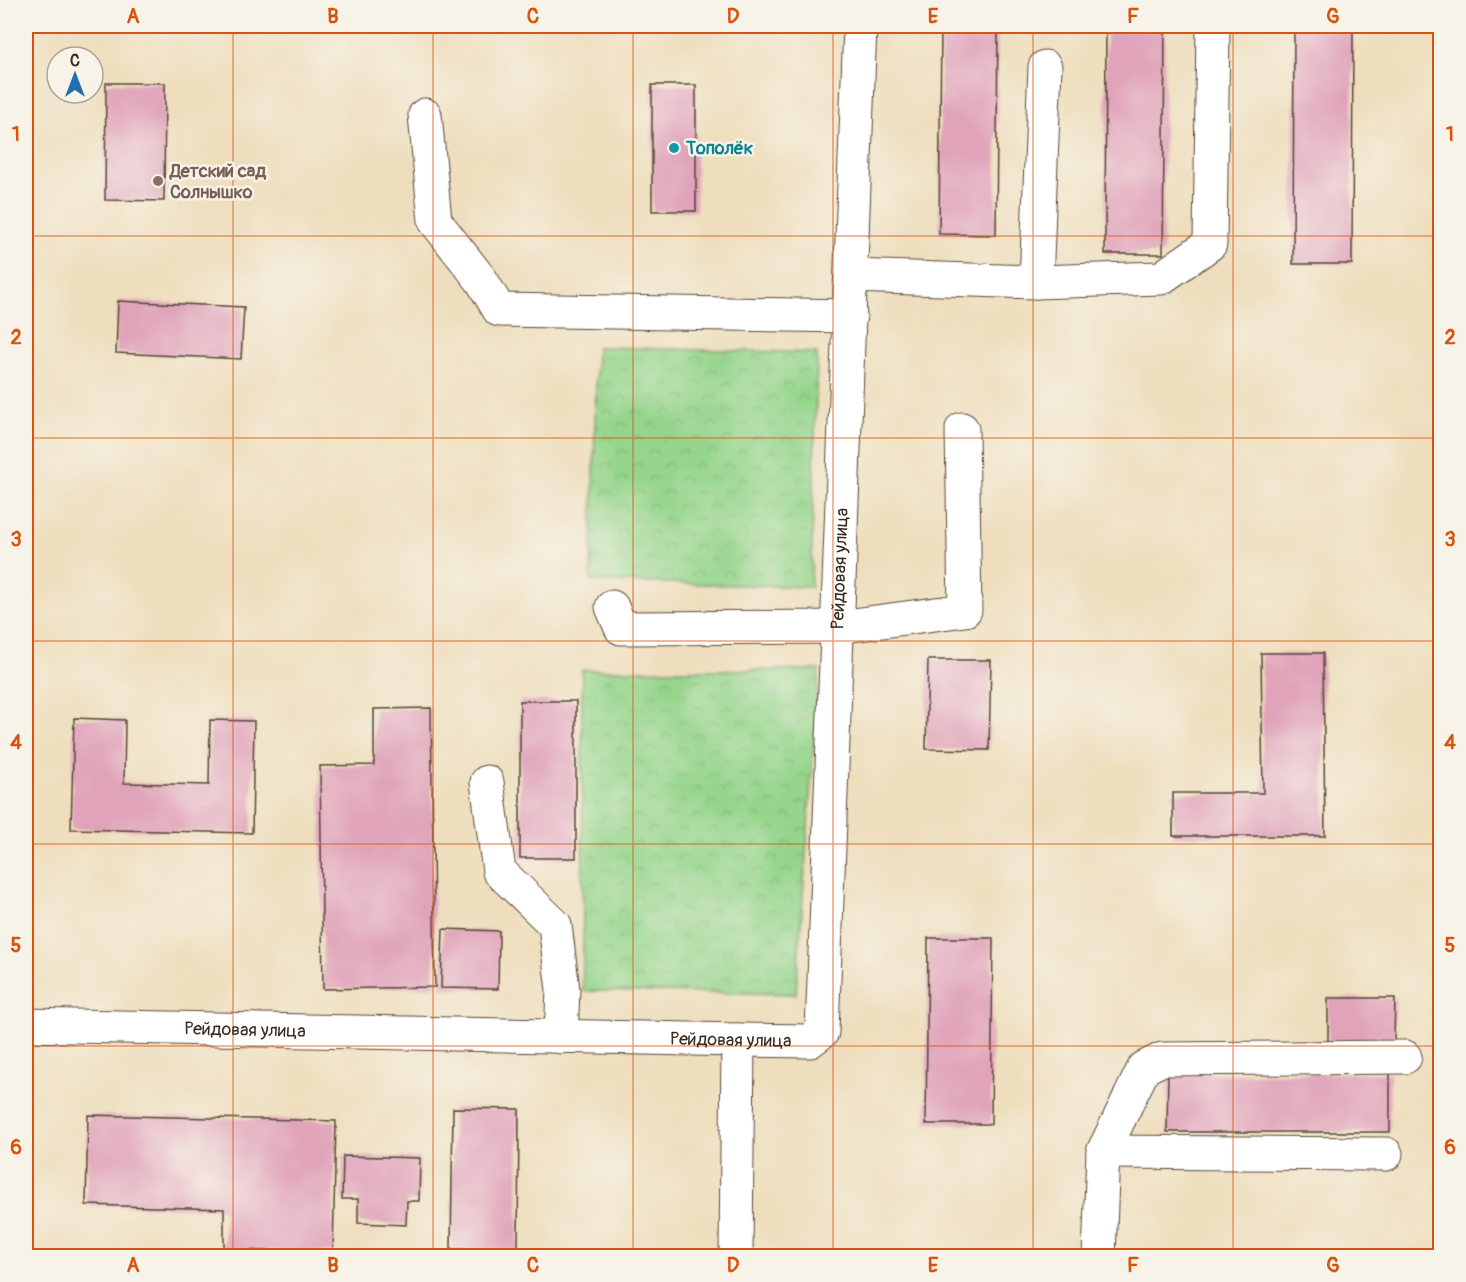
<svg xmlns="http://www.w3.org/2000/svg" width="1466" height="1282" font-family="Pangolin,sans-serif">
<defs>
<pattern id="park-crowns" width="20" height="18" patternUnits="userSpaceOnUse" patternTransform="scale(1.5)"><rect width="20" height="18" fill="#95d58c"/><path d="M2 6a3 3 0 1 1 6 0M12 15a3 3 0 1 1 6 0" fill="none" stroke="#81b778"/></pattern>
</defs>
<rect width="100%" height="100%" fill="#f7f3e8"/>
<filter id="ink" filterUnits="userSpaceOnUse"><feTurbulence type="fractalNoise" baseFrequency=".0167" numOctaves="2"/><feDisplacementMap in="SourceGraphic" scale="12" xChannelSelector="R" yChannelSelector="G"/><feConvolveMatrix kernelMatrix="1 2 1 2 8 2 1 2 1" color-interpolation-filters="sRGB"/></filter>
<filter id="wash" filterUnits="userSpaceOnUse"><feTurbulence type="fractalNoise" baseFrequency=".008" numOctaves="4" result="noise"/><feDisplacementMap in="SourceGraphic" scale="24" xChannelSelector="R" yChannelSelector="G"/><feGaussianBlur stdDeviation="1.35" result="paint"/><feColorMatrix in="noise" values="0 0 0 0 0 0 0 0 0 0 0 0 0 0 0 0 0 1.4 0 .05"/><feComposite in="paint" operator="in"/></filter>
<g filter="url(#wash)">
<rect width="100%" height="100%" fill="#eedebd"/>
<path fill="url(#park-crowns)" stroke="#688055" stroke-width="1.5" d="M597 347 817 353 811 587 591 581Z
M582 670H819L796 994 583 991Z"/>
<g id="blocks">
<path fill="#e0a3ba" d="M941 26H998L996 235 939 234Z
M1106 26H1165L1163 254H1105Z
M1294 26H1353L1352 264H1293Z
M106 83H165L164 201 105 200Z
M652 85H696V211H652Z
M118 301 244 307 241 359 116 353Z
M1261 653H1323L1325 836H1173V793H1263Z
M928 660H991L989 750 926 749Z
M520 701H576V858H520Z
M431 708 435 987 323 989 320 766 374 765V709Z
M74 718 125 720 124 783 209 785 210 720 254 721 252 833 71 829Z
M443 929 499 931 498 989 441 988Z
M928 938H993L991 1124H926Z
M1328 998H1395L1394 1041 1328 1042Z
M1390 1073V1132H1167L1168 1074Z
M453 1108 519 1109 518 1250 451 1249Z
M88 1115 336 1121 333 1252 224 1250V1209L86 1205Z
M343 1156 420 1158 419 1201H407L406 1225 358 1223V1199H342Z"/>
</g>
</g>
<g filter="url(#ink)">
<use href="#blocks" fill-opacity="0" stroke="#564536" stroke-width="1.5"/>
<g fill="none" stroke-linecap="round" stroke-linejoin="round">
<defs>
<g id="minor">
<path d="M425 115 435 221 482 281 499 310 850 316"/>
<path d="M851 276 1036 282 1161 278 1210 244 1213 26"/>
<path d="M1036 282 1045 67"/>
<path d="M612 607 621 628 838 627 965 610 962 429"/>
<path d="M487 782 499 871 555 925 563 990 561 1037"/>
<path id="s1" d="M26 1025 738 1040 810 1041 822 1032 860 26"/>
<path d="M1103 1152 1386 1154"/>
<path d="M736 1256 738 1040"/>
<path d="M1099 1256 1103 1152 1144 1068 1162 1059 1405 1057"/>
</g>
</defs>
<use href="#minor" stroke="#564536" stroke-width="35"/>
<use href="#minor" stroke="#fff" stroke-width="33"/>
</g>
</g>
<path fill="none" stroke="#d7540e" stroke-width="1.5" stroke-opacity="0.55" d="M233 26V1256M433 26V1256M633 26V1256M833 26V1256M1033 26V1256M1233 26V1256M26 236H1440M26 438H1440M26 641H1440M26 844H1440M26 1046H1440"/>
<circle fill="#0f9aa8" stroke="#f7f3e8" stroke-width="2" cx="674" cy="148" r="6"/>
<circle fill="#8d6e63" stroke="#f7f3e8" stroke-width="2" cx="158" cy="181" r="6"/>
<g text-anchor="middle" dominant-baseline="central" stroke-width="5" stroke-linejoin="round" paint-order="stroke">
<g font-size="18" font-weight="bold" fill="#0d838f" stroke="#f7f3e8" text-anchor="start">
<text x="686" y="148">Тополёк</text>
</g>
<g font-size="18" font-weight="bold" fill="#785e54" stroke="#f7f3e8" text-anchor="start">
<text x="170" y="171">Детский сад<tspan x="170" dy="21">Солнышко</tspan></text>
</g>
<g font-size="18" fill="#3b2a1e" stroke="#f7f3e8">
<text stroke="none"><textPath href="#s1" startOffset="1263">Рейдовая улица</textPath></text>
<text stroke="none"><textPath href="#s1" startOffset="219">Рейдовая улица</textPath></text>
<text stroke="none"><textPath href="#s1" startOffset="705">Рейдовая улица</textPath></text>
</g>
</g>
<rect width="1466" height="1282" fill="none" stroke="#f7f3e8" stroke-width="66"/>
<g transform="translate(75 75)"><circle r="28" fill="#f7f3e8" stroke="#aca397" stroke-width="1.5"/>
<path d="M0-4.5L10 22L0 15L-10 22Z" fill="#1f6fb2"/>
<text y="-9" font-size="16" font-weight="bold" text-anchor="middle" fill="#3b2a1e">С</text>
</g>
<rect x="33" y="33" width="1400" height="1216" fill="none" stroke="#d7540e" stroke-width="2"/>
<g font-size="20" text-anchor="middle" font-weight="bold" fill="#d7540e">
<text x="133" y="23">A</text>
<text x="333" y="23">B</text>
<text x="533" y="23">C</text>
<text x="733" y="23">D</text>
<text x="933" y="23">E</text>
<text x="1133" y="23">F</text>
<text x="1333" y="23">G</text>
<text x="16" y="141">1</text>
<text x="1450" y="141">1</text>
<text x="16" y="344">2</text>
<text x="1450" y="344">2</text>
<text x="16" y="546">3</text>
<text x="1450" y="546">3</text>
<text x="16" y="749">4</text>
<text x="1450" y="749">4</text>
<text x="16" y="952">5</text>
<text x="1450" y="952">5</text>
<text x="16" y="1154">6</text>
<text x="1450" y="1154">6</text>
<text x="133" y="1272">A</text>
<text x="333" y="1272">B</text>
<text x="533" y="1272">C</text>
<text x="733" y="1272">D</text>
<text x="933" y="1272">E</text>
<text x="1133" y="1272">F</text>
<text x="1333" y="1272">G</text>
</g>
</svg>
